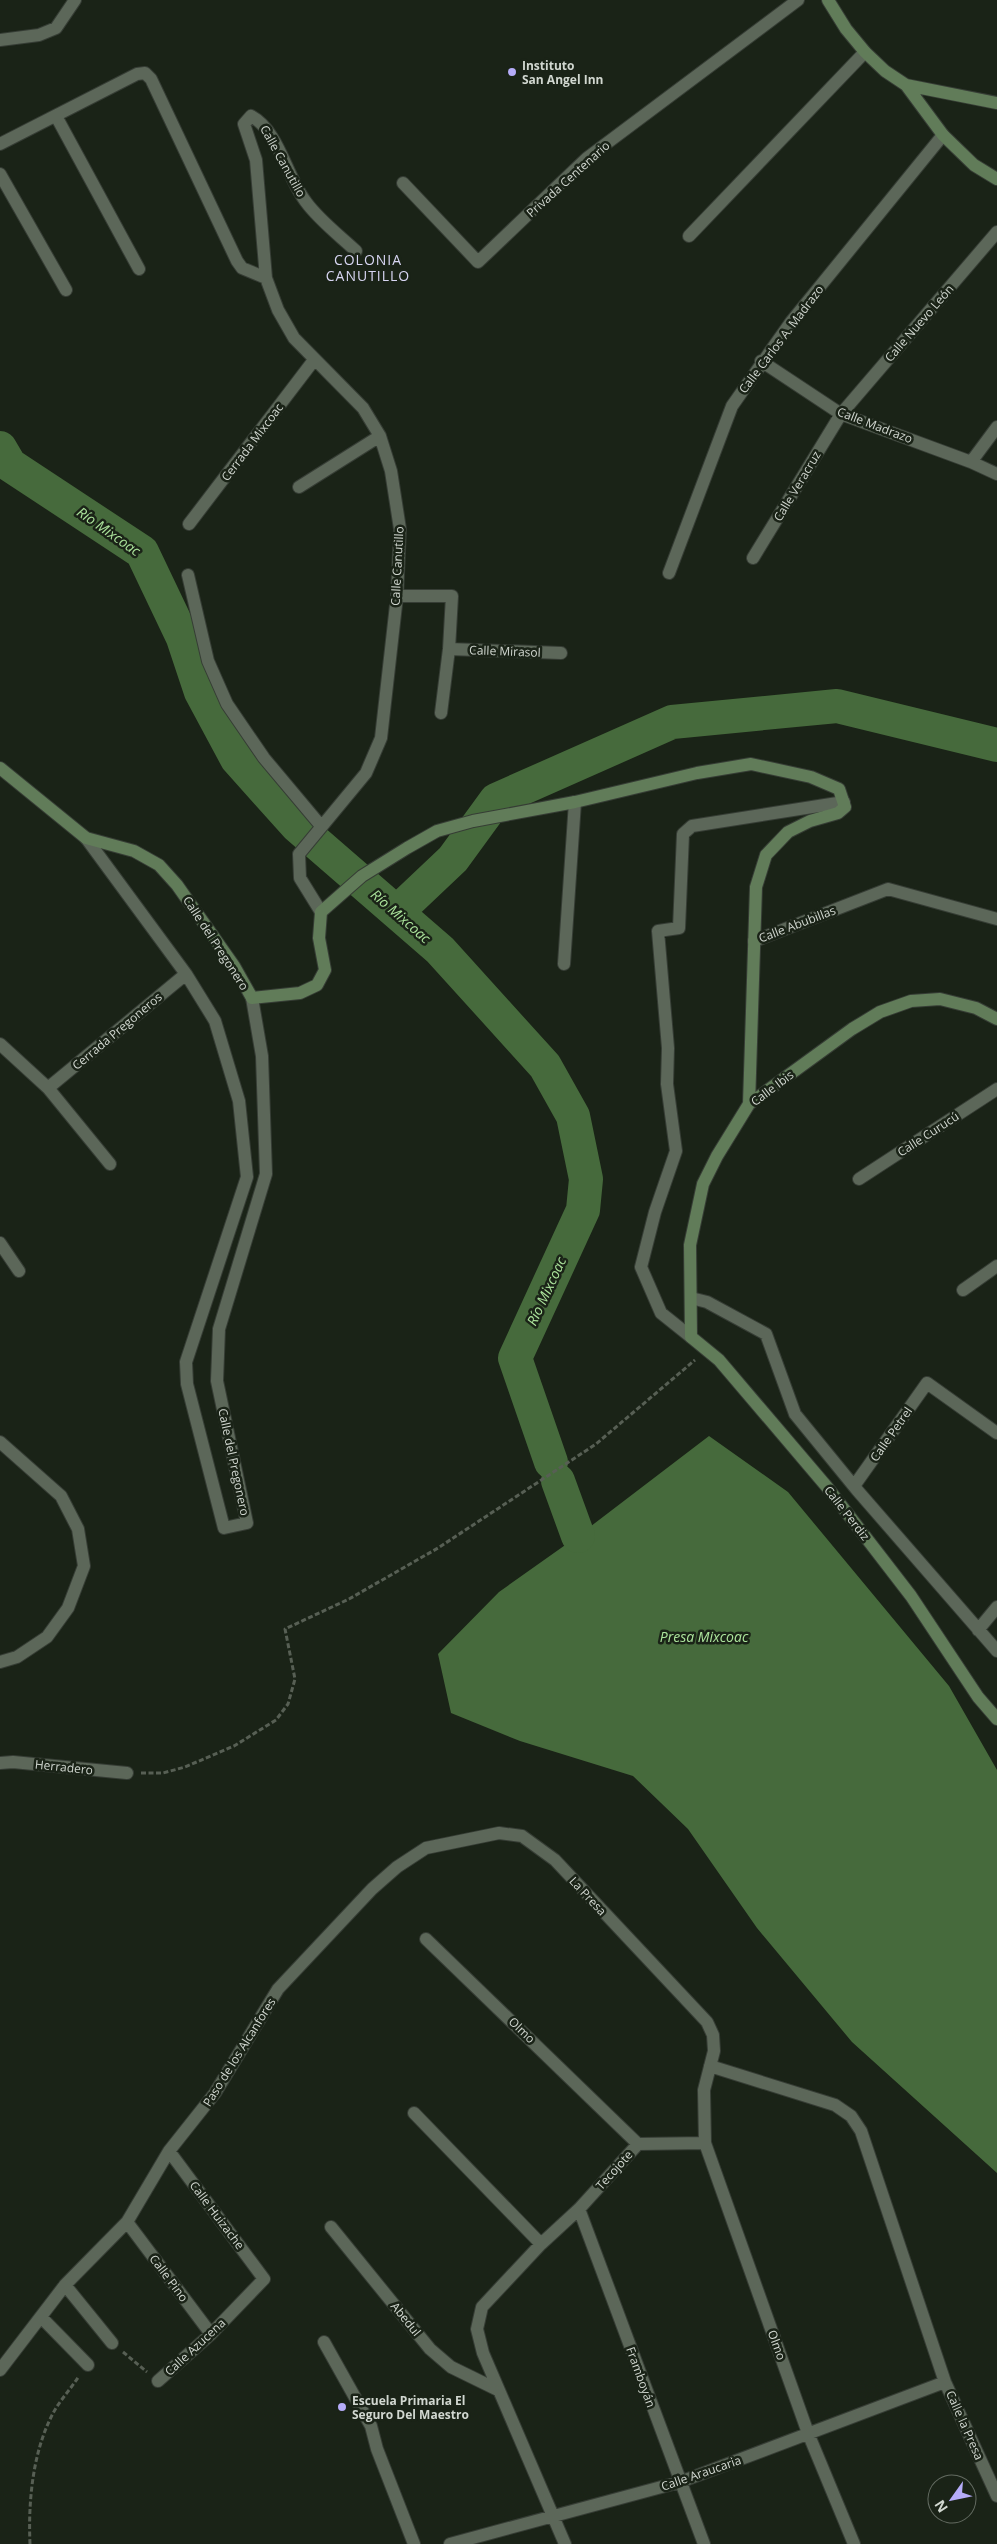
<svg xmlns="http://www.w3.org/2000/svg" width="997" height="2544" font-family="'Open Sans',sans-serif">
<rect width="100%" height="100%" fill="#1a2317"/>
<path fill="#466a3c" d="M709 1436 788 1492 949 1686 997 1770V2173L852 2042 757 1928 688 1829 633 1776 520 1741 451 1713 438 1654 499 1592 578 1536Z"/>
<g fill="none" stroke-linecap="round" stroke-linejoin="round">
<path stroke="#466a3c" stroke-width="34" d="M0 448 10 465 142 552 183 638 201 692 237 759 297 826 440 950 545 1066 573 1116 586 1179 583 1210 515 1358 551 1462
M397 912 453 859 496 800 672 722 837 706 997 745
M558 1481 578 1536"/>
<defs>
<path id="street" d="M0 40 39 35 56 28 75 0
M56 116 139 269
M0 144 137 74 145 73 151 79 237 261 242 268 266 278
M0 174 66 290
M403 183 478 262 587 158 798 0
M689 236 865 52
M761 361 841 414 971 462 997 474
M971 462 997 427
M299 487 380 436
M189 524 314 360
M753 558 841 414 997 232
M669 573 732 406 791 322 943 135
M188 575 208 661 227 704 264 758 321 826
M397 596H452L449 649 441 713
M449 649 561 653
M86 838 186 974 215 1021 239 1101 247 1177 186 1362 187 1384 224 1528 247 1523 217 1381 219 1329 266 1174 262 1056 252 998
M321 912 300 878 299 854 366 773 381 738 397 596 400 529 391 471 380 436 363 408 294 338 278 310 266 278 256 160 244 124 251 116C279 131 286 176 306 202 319 220 340 236 356 251
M754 941 888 889 997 919
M564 964 575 802
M0 1044 48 1088 110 1164
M48 1088 186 974
M859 1179 997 1089
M0 1243 19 1271
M963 1290 997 1266
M691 1298 707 1302 766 1334 795 1414 857 1490 997 1651
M691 1337 661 1313 641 1267 655 1212 676 1151 667 1084 668 1048 658 931 679 928 683 834 692 826 844 802
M0 1442 61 1496 78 1529 84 1566 68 1608 47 1637 17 1657 0 1662
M854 1486 927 1383 997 1433
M978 1630 997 1607
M0 1763 13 1762 127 1773
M426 1939 638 2144
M710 2066 835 2105 851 2116 861 2131 945 2382 997 2496
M414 2113 541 2244
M579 2209 704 2544
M127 2222 211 2334
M331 2227 430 2349 451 2367 498 2390
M65 2285 112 2343
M41 2317 88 2365
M324 2342 371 2426 377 2449 414 2544
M0 2370 65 2285 127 2222 169 2151 215 2093 278 1989 372 1889 397 1867 426 1848 499 1833 522 1836 555 1860 707 2022 713 2035 714 2051 704 2090 705 2143 808 2433 854 2544
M158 2381 211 2334 264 2279 169 2151
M450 2544 680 2482 945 2382
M565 2544 483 2353 477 2329 482 2307 541 2244 579 2209 638 2144 705 2143"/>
<path id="secondary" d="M828 0 846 29 865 52 885 71 906 85 943 135 974 165 997 179
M906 85 997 103
M0 768 86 838 134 851 159 865 177 885 234 966 252 998 300 993 317 985 325 970 319 938 321 912 362 876 407 848 437 831 473 821 575 802 697 773 751 764 811 777 839 789 845 807 838 813 810 821 788 832 766 855 756 887 749 1104
M997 1019 976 1008 940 999 911 1001 880 1012 852 1029 749 1104 717 1156 703 1184 690 1245 691 1337 719 1360 827 1487 911 1596 978 1697 997 1719"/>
</defs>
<use href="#street" stroke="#363d35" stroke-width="14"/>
<use href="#secondary" stroke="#363d35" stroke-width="14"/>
<path stroke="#575f54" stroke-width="3" stroke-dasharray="5 2.5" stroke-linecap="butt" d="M141 1773H163L185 1767 234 1746 276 1720 288 1704 295 1679 285 1629 349 1599 438 1548 596 1444 695 1360
M123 2352 147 2372
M30 2544C28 2500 33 2447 56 2408 63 2397 72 2387 79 2376"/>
<use href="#street" stroke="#5c6759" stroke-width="12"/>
<use href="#secondary" stroke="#617c59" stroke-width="12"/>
</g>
<g fill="#b5acf8" stroke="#1a2317" stroke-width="2">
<circle cx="512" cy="72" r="5"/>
<circle cx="342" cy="2407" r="5"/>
</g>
<g text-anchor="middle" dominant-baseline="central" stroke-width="5" stroke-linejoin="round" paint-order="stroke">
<g font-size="12" font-weight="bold" fill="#d1d7d0" stroke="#1a2317" text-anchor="start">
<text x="522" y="65">Instituto<tspan x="522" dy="14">San Angel Inn</tspan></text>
<text x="352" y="2400">Escuela Primaria El<tspan x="352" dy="14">Seguro Del Maestro</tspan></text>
</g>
<g font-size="12" fill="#d1d7d0" stroke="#1a2317">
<text transform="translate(283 161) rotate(61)">Calle Canutillo</text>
<text transform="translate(568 179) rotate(-42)">Privada Centenario</text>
<text transform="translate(919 323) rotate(-49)">Calle Nuevo León</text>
<text transform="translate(781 339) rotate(-53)">Calle Carlos A. Madrazo</text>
<text transform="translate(875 425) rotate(21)">Calle Madrazo</text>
<text transform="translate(252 442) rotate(-53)">Cerrada Mixcoac</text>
<text transform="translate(797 486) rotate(-59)">Calle Veracruz</text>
<text transform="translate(397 566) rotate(-87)">Calle Canutillo</text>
<text transform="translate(505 651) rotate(2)">Calle Mirasol</text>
<text transform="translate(797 924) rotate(-21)">Calle Abubillas</text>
<text transform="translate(216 943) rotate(57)">Calle del Pregonero</text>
<text transform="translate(117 1031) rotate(-40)">Cerrada Pregoneros</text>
<text transform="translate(772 1088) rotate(-37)">Calle Ibis</text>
<text transform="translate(928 1134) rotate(-33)">Calle Curucú</text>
<text transform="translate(891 1434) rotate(-55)">Calle Petrel</text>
<text transform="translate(234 1462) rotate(78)">Calle del Pregonero</text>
<text transform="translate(847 1513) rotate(52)">Calle Perdiz</text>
<text transform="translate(64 1767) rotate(6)">Herradero</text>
<text transform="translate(588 1896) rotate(47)">La Presa</text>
<text transform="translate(522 2030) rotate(44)">Olmo</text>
<text transform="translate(239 2052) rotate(-58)">Paso de los Alcanfores</text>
<text transform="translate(614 2170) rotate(-48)">Tecojote</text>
<text transform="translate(217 2215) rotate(53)">Calle Huizache</text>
<text transform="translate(169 2278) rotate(53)">Calle Pino</text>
<text transform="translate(406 2319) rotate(51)">Abedul</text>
<text transform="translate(777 2345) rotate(70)">Olmo</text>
<text transform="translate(195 2347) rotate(-43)">Calle Azucena</text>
<text transform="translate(641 2377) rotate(70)">Framboyán</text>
<text transform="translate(965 2425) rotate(66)">Calle la Presa</text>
<text transform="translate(701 2473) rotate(-19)">Calle Araucaria</text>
</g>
<g font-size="14" letter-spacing="1" fill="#d8d6f3" stroke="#1a2317">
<text x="368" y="259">COLONIA<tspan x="368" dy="16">CANUTILLO</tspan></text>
</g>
<g font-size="14" font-style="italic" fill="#ace49c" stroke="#1a2317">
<text transform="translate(109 531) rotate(35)">Río Mixcoac</text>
<text transform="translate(401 916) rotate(41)">Río Mixcoac</text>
<text transform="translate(546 1291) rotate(-65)">Río Mixcoac</text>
<text x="704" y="1636">Presa Mixcoac</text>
</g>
</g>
<g transform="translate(952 2499) rotate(237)"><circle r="24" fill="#1a2317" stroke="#636b61"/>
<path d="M0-4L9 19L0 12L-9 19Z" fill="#b5acf8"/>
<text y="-8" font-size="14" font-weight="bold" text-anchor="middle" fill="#d1d7d0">N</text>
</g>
</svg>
